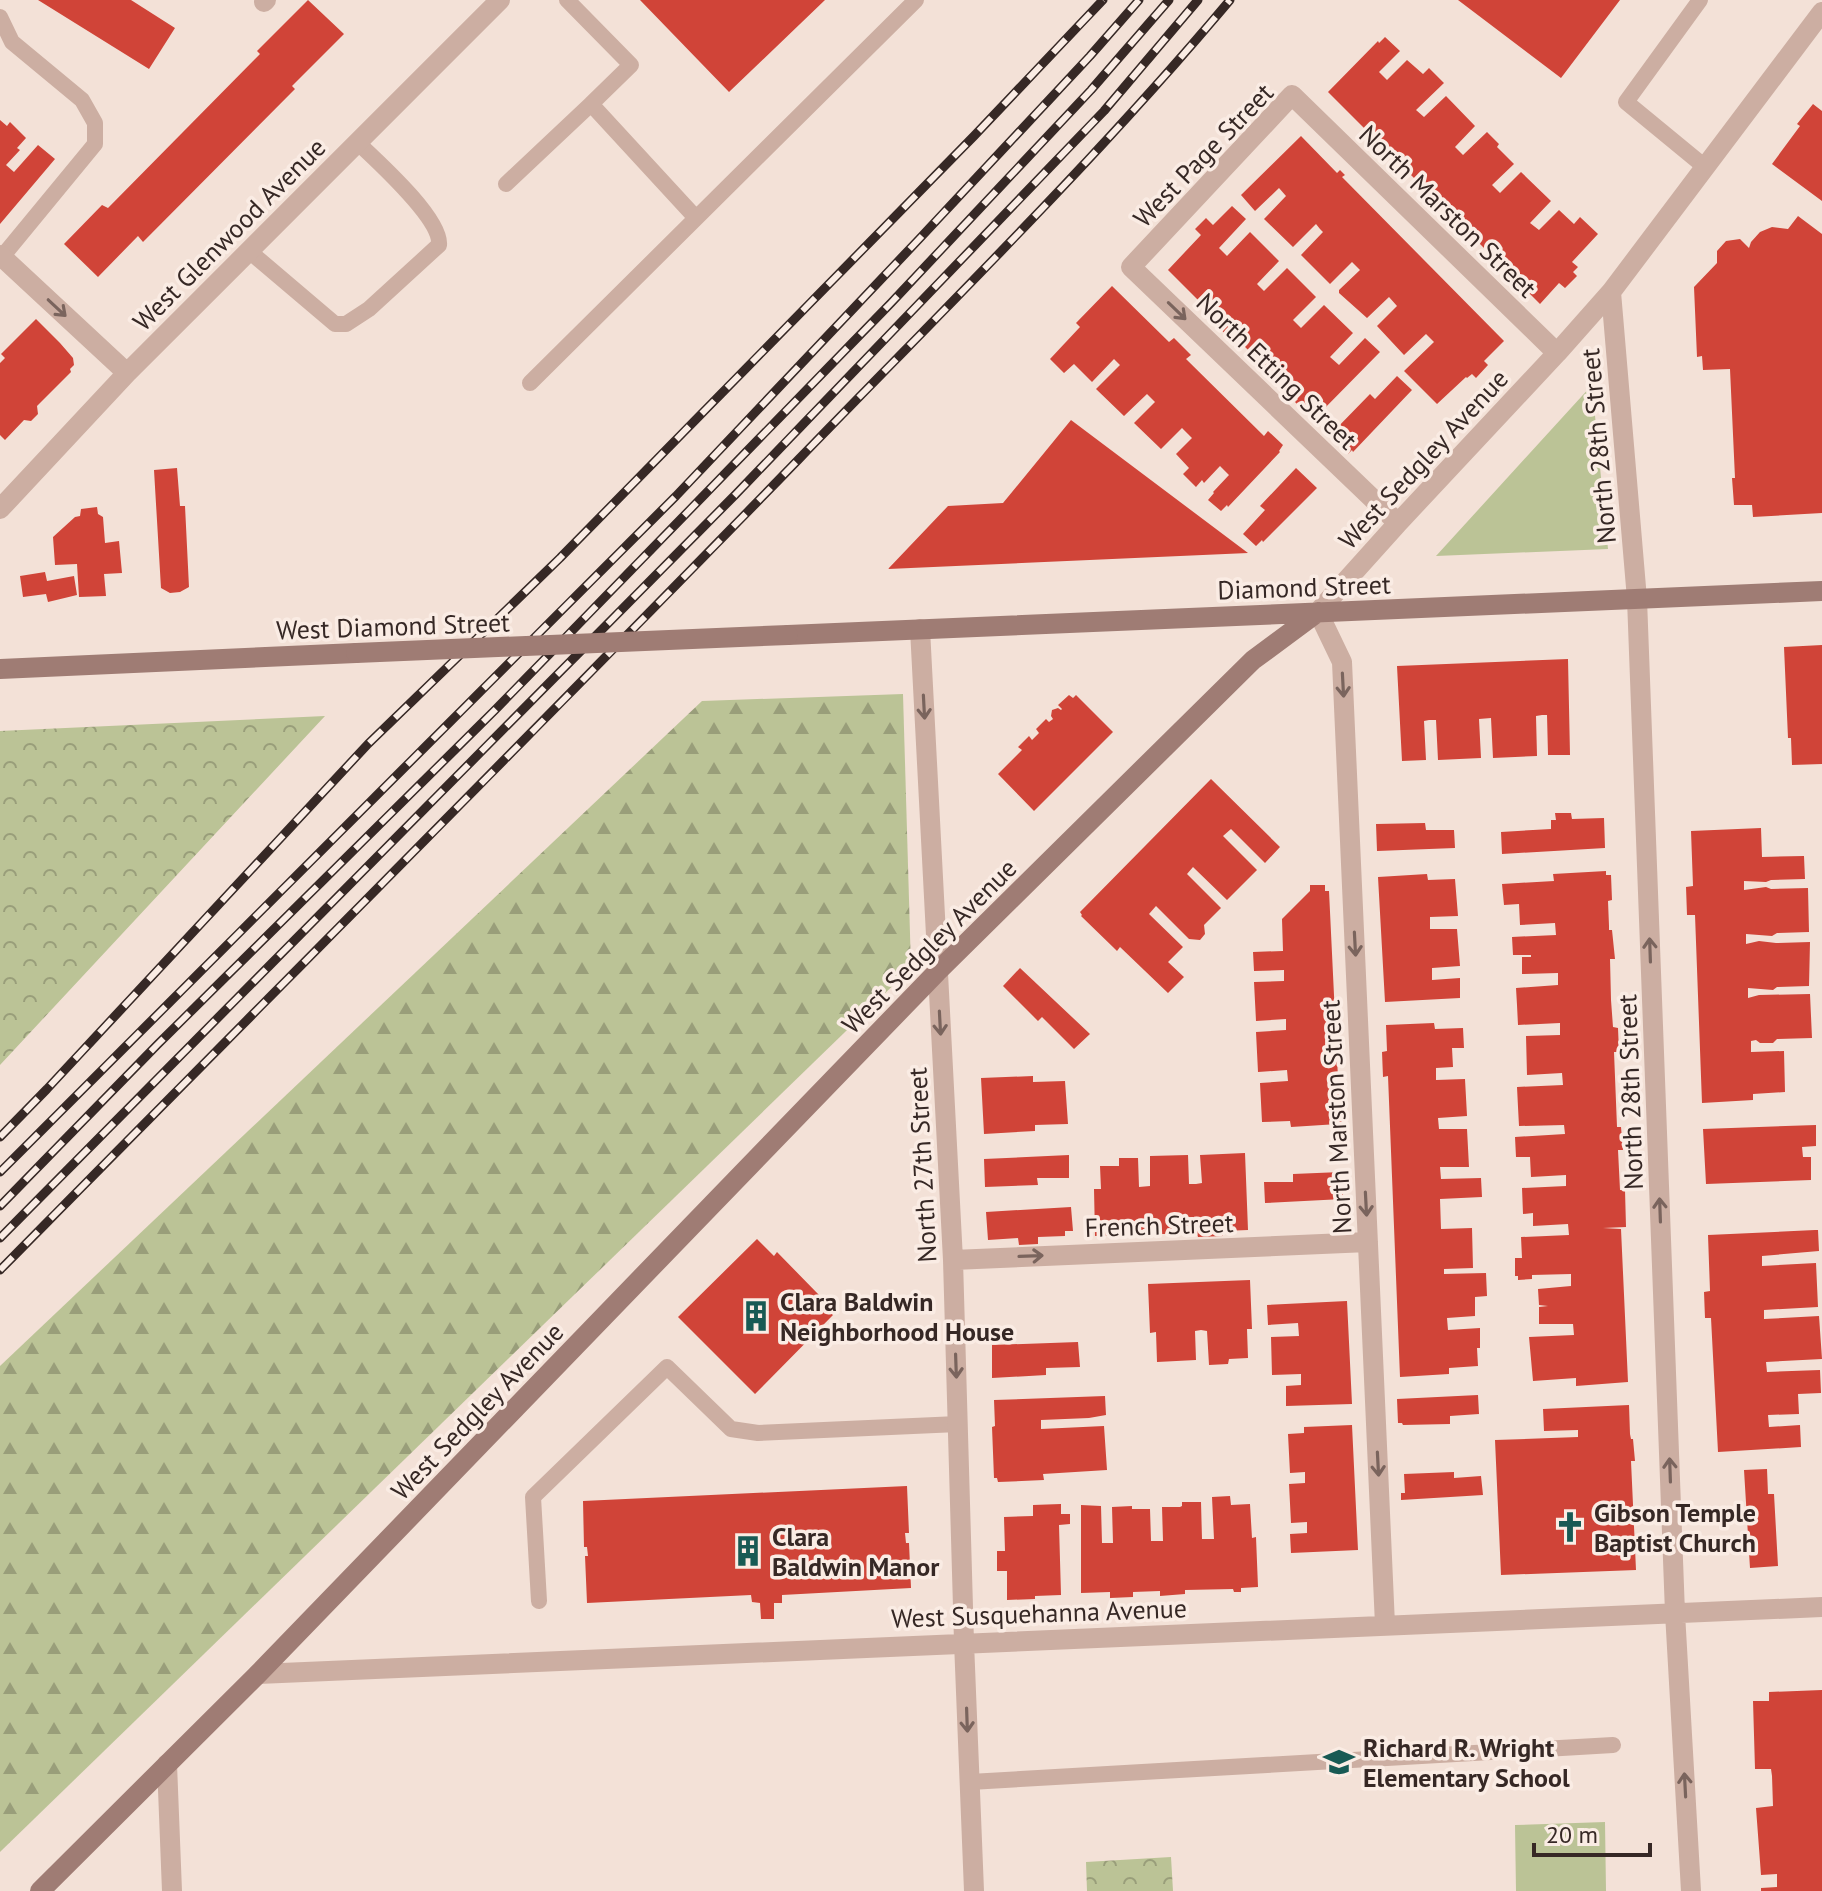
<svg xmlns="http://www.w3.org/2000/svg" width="1822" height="1891" font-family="'PT Sans',sans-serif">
<defs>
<pattern id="forest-firs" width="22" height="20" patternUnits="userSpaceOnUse" patternTransform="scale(2)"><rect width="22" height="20" fill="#bbc396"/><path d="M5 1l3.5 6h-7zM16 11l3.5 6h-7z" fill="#999e7a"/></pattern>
<pattern id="park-crowns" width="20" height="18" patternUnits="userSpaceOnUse" patternTransform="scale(2)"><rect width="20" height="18" fill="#bbc396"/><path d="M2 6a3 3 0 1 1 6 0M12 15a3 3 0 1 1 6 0" fill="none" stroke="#999e7a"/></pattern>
</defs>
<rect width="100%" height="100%" fill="#f3e1d7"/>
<path fill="#bbc396" d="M1592 385 1608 549 1436 556Z
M1605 1822 1606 1891H1516L1515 1825Z"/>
<path fill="url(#forest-firs)" d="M903 694 911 968 0 1852V1366L702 701Z"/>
<path fill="url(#park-crowns)" d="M325 716 0 1065V731Z
M1171 1857 1173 1891H1087L1086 1862Z"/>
<path fill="#d04438" d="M38 0H131L175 28 149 69Z
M308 0 344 34 292 86 295 89 143 242 138 236 98 277 64 244 102 205 108 208 260 54 257 51Z
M640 0H825L729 92Z
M1458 0H1620L1561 78Z
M1385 37 1400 51 1379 72 1387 80 1407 60 1423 74 1429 68 1444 83 1416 110 1424 117 1446 96 1475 126 1455 147 1463 155 1487 132 1499 144 1497 147 1514 164 1492 185 1500 193 1521 172 1551 201 1530 223 1539 230 1559 210 1574 224 1580 217 1598 234 1572 262 1578 267 1573 272 1577 276 1565 288 1559 283 1540 304 1328 92 1378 41 1379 43Z
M1813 104 1822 111V201L1772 164 1800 126 1797 124Z
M0 120 7 126 10 122 26 138 17 148 20 150 6 165 14 172 38 145 55 159 0 224Z
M1301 136 1337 173 1340 170 1345 175 1342 177 1504 341 1484 361 1488 365 1476 378 1472 374 1467 378 1466 377 1437 404 1404 371 1434 342 1426 334 1404 355 1377 326 1397 306 1389 297 1367 318 1339 293V290L1360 270 1352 262 1330 284 1301 255 1323 232 1320 229 1316 224 1293 247 1264 219 1286 196 1279 188 1255 211 1241 195Z
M1232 206 1246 219 1219 248 1227 256 1250 232 1279 261 1257 284 1264 291 1287 268 1316 297 1293 320 1301 328 1324 305 1353 333 1330 357 1339 365 1365 338 1380 352 1317 416 1316 415 1312 419 1295 402 1298 399 1241 343 1239 346 1220 329 1223 325 1168 270 1201 235 1195 229 1206 218 1213 225Z
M1798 216 1822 234V513L1753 517 1752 505H1734L1732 478H1735L1730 369 1703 370 1702 356 1697 357 1694 287 1717 263V251L1726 241 1740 239 1749 248 1751 242 1760 232 1772 227 1788 229Z
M1112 286 1169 342 1174 338 1191 355 1186 359 1264 436 1268 431 1283 445 1279 451 1280 452 1228 507 1227 505 1221 511 1208 500 1214 493 1213 492 1229 475 1220 466 1204 483 1202 480 1196 487 1183 474 1189 468 1176 454 1192 438 1182 428 1161 449 1134 423 1155 402 1147 394 1124 416 1096 389 1120 365 1114 359 1092 382 1074 364 1064 373 1050 359 1080 327 1076 323Z
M36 319 60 343 73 358 74 365 70 369 71 372 37 406 38 414 31 421 24 420 5 440 0 435V363L5 358 1 354Z
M1397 376 1412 390 1353 452 1352 450 1348 454 1343 447 1346 444 1333 432 1370 394 1375 399Z
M1071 420 1248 553 888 569 948 506 1003 503Z
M177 468 180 506H185L189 587 180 592 170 593 161 588 154 470Z
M1296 468 1317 488 1263 542 1262 540 1256 546 1243 534 1265 510 1260 506Z
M97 507 98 514 103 517 105 543 119 541 122 573 104 574 106 596 79 597 77 564 55 565 53 537 75 517 80 516 81 509Z
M45 572 47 581 74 576 77 595 48 602 46 594 23 597 20 576Z
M1822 645V764L1792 765 1791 738H1788L1784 647Z
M1568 659 1570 755H1548L1547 715H1542L1536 716 1537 756 1493 758 1491 718 1479 719 1481 758 1438 760 1436 720H1429L1424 721 1426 760 1402 761 1397 666Z
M1069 695 1073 698 1076 695 1113 732 1034 811 998 774 1022 750 1018 747 1029 736 1032 740 1039 733 1036 729 1046 719 1049 722 1053 719 1051 716 1052 710 1058 708 1061 710 1062 709 1058 705Z
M1211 779 1280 847 1265 863 1231 829 1223 836 1257 870 1227 900 1193 867 1187 874 1221 908 1204 925 1205 934 1200 940 1189 939 1156 906 1149 914 1183 947 1168 962 1184 977 1168 993 1120 947 1117 951 1115 949 1081 916 1082 915 1080 912Z
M1555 813H1571L1572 819 1604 818 1605 848 1502 854 1501 832 1551 829V820H1556Z
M1425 823 1426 830H1454L1455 848 1377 851 1376 824Z
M1761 828 1762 857 1804 856 1805 879 1771 880 1766 882 1744 881V890L1766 887 1771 889 1808 888 1809 932 1777 933 1772 936 1746 934V944L1759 941 1776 943 1810 942 1809 986 1777 987 1773 990 1748 988V998L1759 995 1810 994 1812 1038 1777 1039 1773 1043H1760L1756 1040 1751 1041V1052L1784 1051 1785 1092 1753 1094V1100L1702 1103 1695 915H1687L1686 887 1693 886 1691 831Z
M1606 871V875H1611L1612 900 1608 901 1609 926V930H1612L1615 959H1610L1611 1000 1613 1027 1618 1028 1619 1052H1614L1617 1127H1621L1623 1150H1618L1620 1190H1625L1626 1227 1603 1228 1621 1229 1628 1382 1576 1386V1378L1533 1381 1529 1337 1574 1335 1573 1324H1539V1307L1548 1306 1539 1305 1538 1289 1571 1286V1274L1532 1275V1279L1518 1280V1276H1515V1258H1522L1521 1237 1569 1235 1568 1224 1533 1226V1213L1523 1214 1522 1188 1566 1186V1175L1531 1177 1530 1157H1516L1515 1137 1565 1134 1564 1125 1519 1126 1518 1107 1517 1087 1563 1085 1562 1073 1527 1075 1526 1036 1560 1035V1023L1518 1025 1517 1005 1516 988 1558 985V973L1522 974V957H1531V955H1513L1512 937 1556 935 1555 923 1520 925 1519 904 1504 905 1502 884 1554 881 1553 874Z
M1427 874 1428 880 1455 879 1458 916 1430 917V929H1457L1460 966 1432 968V980L1460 978V998L1385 1002 1378 877Z
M1310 885H1325V891H1329L1339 1099H1344L1345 1122H1338V1124L1291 1127 1290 1121 1262 1122 1260 1083 1288 1081 1287 1070 1258 1072 1256 1032 1286 1030V1019L1256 1021 1254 982 1284 981V970L1254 971 1253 952 1283 951 1282 919 1310 891Z
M1020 968 1090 1034 1074 1049 1042 1017 1038 1021 1003 986Z
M1434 1023 1435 1029 1463 1028 1464 1048H1452L1453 1067 1436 1068V1080L1465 1079 1467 1116 1438 1118 1439 1129H1467L1469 1167H1440L1441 1179 1481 1178 1482 1197 1440 1199 1441 1229 1472 1228 1473 1268 1444 1269V1274L1486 1273 1487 1296 1475 1297V1316L1447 1318 1448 1330 1480 1328V1348H1477L1478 1366 1449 1368V1374L1400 1377 1388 1076 1383 1077 1382 1052 1387 1051 1386 1025Z
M1033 1076V1082L1065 1081 1068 1124 1035 1125V1131L984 1134 981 1078Z
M1816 1125V1146L1802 1147 1803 1157H1811V1180L1706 1184 1703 1129Z
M1245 1153 1248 1230 1223 1231V1236L1198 1237 1197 1233 1095 1236 1094 1189H1101L1100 1166H1119V1158H1138L1139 1187 1150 1186V1156L1188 1155 1189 1184H1196L1202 1183 1200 1155Z
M1069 1155V1178H1037L1038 1185 985 1187 984 1159Z
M1341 1172 1343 1199 1265 1203 1264 1182H1293V1174Z
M1071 1207 1073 1231H1065V1236L1038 1237V1244L1019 1245 1018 1238 988 1240 986 1212Z
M1815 1230H1818L1819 1251 1762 1256V1266L1816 1263 1818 1307 1764 1310V1319L1819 1316 1822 1359 1766 1362 1767 1372 1820 1370 1821 1393 1798 1394 1799 1414 1768 1415 1769 1427 1800 1425 1801 1447 1718 1452 1711 1318H1705L1704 1292 1710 1291 1708 1235Z
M757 1239 774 1256 777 1252 819 1295 816 1298 833 1315 755 1394 678 1317Z
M1250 1280 1252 1329H1247L1248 1358 1229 1359 1228 1364 1209 1365 1207 1331 1201 1330 1195 1331 1196 1360 1157 1362 1156 1332 1150 1333 1148 1284Z
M1347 1301 1352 1404 1286 1406V1386L1301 1385V1374L1272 1375 1271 1337 1299 1336 1298 1323 1268 1325 1267 1305Z
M1078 1342 1080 1367 1046 1368V1375L992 1378V1345Z
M1478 1395 1479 1414 1450 1416V1424L1403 1425 1402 1423H1398L1397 1399Z
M1105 1396 1106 1415 1089 1418 1041 1420V1429L1104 1426 1107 1470 1043 1474 1044 1480 998 1482 997 1478H994L992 1427 995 1426 994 1400Z
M1629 1405 1630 1434 1631 1439H1633L1635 1461H1631L1636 1570 1501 1575 1495 1440 1578 1437V1430L1544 1431 1543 1409Z
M1352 1425 1358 1550 1291 1553 1290 1534 1307 1533V1522L1291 1523 1289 1484 1305 1483V1472L1290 1473 1288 1434 1304 1433V1427Z
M1767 1469 1768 1494H1774L1778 1566 1750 1568 1744 1470Z
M1454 1472V1478L1481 1476 1483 1495 1401 1500V1493H1405L1404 1474Z
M907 1486 909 1533H905L906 1543H909L911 1588 782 1595V1603H774V1619H761L760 1603 752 1602 751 1595 587 1603 585 1556H588L587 1547H584L583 1501Z
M1230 1496 1231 1505 1250 1504 1252 1538 1256 1537 1258 1587 1241 1588V1592H1234L1233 1589 1185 1590V1594L1160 1596V1591L1133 1592V1597L1110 1598V1592L1081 1593V1505L1101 1506 1102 1543H1113L1112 1507 1132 1506V1509H1150L1151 1541H1163L1162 1507H1180L1182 1506V1502H1201L1202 1539H1214L1212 1497Z
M1061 1504V1514H1070V1524L1059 1525 1061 1595 1035 1596V1599L1007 1600V1571H997V1551H1005L1004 1517 1033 1516V1505Z
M1822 1690V1891H1761V1888L1777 1887V1874L1761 1875 1756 1808 1773 1806 1772 1776 1771 1769H1755L1753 1701H1769V1692Z"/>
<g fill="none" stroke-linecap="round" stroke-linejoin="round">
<path stroke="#ccaea2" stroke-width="16" d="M567 0 631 65 591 104
M1700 0 1626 102 1705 167
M0 17 12 42 82 100 95 123V144L2 257
M506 184 591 104 696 218
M249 251 335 324H346L369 309 439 245C442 219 377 161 357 142
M530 383 916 0
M539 1601 533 1497 667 1367 731 1429 758 1433 958 1424
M970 1782 1613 1745"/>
<path stroke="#ccaea2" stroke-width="20" d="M264 2 266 0
M0 255 127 373
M1611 292 1637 599 1675 1613 1691 1891
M0 509 127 373 500 0
M1398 523 1131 267 1292 95 1557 353
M920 629 953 1260 964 1642 974 1891
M953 1260 1368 1242
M1385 1625 1342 662 1318 612 1398 523 1557 353 1611 292 1822 12
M258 1674 1822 1607
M167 1764 172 1891"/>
<path stroke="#9f7c74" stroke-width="20" d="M788 635 1822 591
M0 669 356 653
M40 1891 258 1674 937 972 1253 660 1318 612"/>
<defs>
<path id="rail" d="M0 1137 47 1089 368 744 560 558 974 136 1103 0
M0 1172 676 496 922 236 1090 56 1139 0
M0 1206 158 1044 495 710 891 303 1091 90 1169 0
M0 1238 736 494 1104 111 1198 0
M0 1270C266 1000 534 732 798 460 944 309 1095 161 1230 0"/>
</defs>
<use href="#rail" stroke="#362825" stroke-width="9"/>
<use href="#rail" stroke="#faece4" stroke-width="6" stroke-dasharray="18" stroke-linecap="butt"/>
<path stroke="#9f7c74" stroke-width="20" d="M356 653 788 635"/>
</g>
<defs><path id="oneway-shaft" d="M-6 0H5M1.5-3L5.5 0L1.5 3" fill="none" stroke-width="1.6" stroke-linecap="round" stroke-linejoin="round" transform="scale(2)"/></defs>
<g stroke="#7a645d">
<use href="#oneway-shaft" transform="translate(57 308) rotate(43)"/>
<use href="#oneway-shaft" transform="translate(1177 311) rotate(44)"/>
<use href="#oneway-shaft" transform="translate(1343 685) rotate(87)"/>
<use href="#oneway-shaft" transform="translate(924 707) rotate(87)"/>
<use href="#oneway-shaft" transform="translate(1355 944) rotate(87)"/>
<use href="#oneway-shaft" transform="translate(1650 950) rotate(-92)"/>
<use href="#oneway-shaft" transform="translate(940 1023) rotate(87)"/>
<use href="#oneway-shaft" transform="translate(1366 1204) rotate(87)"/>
<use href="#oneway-shaft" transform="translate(1660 1210) rotate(-92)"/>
<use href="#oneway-shaft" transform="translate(1031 1256) rotate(-2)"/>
<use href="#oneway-shaft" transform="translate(956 1366) rotate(88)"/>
<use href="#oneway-shaft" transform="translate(1378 1464) rotate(87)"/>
<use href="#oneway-shaft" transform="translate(1670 1470) rotate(-92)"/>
<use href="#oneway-shaft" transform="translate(967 1720) rotate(88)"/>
<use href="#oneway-shaft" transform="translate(1685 1785) rotate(-93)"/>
</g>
<defs>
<symbol id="building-bare" viewBox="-9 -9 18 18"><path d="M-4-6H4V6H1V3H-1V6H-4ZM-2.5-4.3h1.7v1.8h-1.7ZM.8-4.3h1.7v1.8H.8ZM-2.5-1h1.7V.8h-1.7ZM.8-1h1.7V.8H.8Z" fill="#185a54" stroke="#faece4" stroke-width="2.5" paint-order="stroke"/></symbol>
<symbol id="church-bare" viewBox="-9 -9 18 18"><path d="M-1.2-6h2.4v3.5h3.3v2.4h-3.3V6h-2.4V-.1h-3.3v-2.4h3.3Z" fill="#185a54" stroke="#faece4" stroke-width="2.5" paint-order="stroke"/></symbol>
<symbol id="school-bare" viewBox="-9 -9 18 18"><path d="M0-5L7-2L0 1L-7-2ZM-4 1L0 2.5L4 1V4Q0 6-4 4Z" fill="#185a54" stroke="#faece4" stroke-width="2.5" paint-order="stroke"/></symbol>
</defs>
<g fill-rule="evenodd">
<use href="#building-bare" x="734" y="1294" width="44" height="44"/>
<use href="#church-bare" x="1548" y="1505" width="44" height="44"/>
<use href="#building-bare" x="726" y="1529" width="44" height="44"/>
<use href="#school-bare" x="1317" y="1740" width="44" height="44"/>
</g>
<g text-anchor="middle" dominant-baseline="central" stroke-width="7" stroke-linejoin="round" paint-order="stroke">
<g font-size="26" fill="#362825" stroke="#faece4">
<text transform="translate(1203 155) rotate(-46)">West Page Street</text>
<text transform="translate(1448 211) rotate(44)">North Marston Street</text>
<text transform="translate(229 234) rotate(-45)">West Glenwood Avenue</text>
<text transform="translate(1277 371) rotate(44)">North Etting Street</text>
<text transform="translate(1598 446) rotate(-95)">North 28th Street</text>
<text transform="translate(1423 459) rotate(-47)">West Sedgley Avenue</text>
<text transform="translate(1304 587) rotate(-2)">Diamond Street</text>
<text transform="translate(393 626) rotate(-2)">West Diamond Street</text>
<text transform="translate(929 946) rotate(-45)">West Sedgley Avenue</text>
<text transform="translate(1630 1092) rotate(-92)">North 28th Street</text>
<text transform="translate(1336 1117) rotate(-93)">North Marston Street</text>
<text transform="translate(922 1165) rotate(-93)">North 27th Street</text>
<text transform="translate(1159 1225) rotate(-2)">French Street</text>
<text transform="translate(477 1411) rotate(-46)">West Sedgley Avenue</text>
<text transform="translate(1039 1613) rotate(-2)">West Susquehanna Avenue</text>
</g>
<g font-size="26" font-weight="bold" fill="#362825" stroke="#faece4" text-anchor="start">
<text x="780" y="1301">Clara Baldwin<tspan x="780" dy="30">Neighborhood House</tspan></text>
<text x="1594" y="1512">Gibson Temple<tspan x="1594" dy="30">Baptist Church</tspan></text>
<text x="772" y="1536">Clara<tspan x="772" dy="30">Baldwin Manor</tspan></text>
<text x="1363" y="1747">Richard R. Wright<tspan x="1363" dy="30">Elementary School</tspan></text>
</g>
</g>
<path d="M1534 1843v12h116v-12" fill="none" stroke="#362825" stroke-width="4"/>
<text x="1546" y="1843" font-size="24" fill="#362825" stroke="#faece4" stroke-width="6" paint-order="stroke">20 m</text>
</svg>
